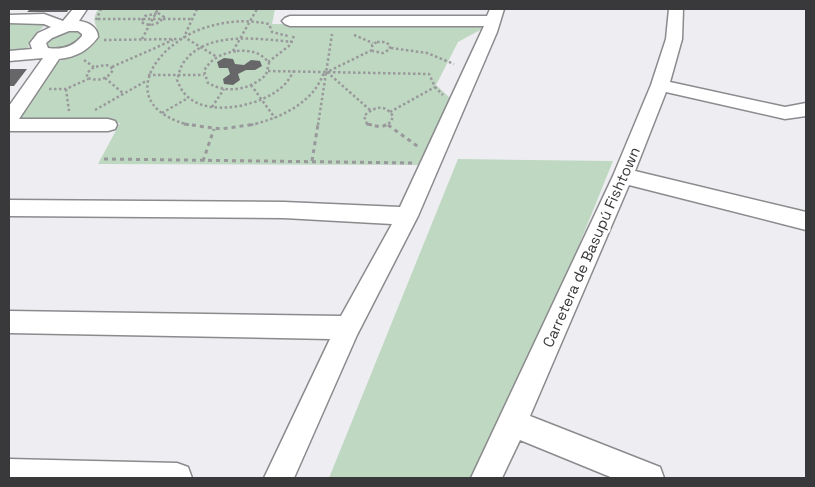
<svg xmlns="http://www.w3.org/2000/svg" width="815" height="487" font-family="'Space Grotesk',sans-serif">
<rect width="100%" height="100%" fill="#eeedf1"/>
<path fill="#bfd8c2" d="M98 9H275L272 24 479 25 482 29 458 42 436 85 450 98 422 165 98 164 120 123H26L19 120 18 115C26 103 44 71 55 64 69 54 95 54 99 35 96 22 91 22 98 9Z
M9 22H41L45 25 30 40 27 52 20 56 9 57Z
M72 28 84 32 75 46 49 51 42 43Z
M458 159 613 161 485 478H329Z"/>
<path fill="#676669" d="M30 9H69L67 12H27Z
M224 58 233 59 235 64 244 65 251 60 260 61 262 66 255 70H246L238 74 240 80 233 85 224 84 223 79 230 74 228 68H219L217 62Z
M9 69H27L14 86H9Z"/>
<g fill="none" stroke-linecap="round" stroke-linejoin="round">
<defs>
<path id="minor" d="M73 9H87L79 21C88 22 98 27 98 37 88 51 76 57 59 59L19 119H108L115 121 117 125 115 129 108 131H9V106L43 58 9 61V51L32 49 30 43 38 33 51 27 44 24 9 23V15L44 14 63 21ZM69 31H78L82 34V36C73 47 62 50 48 48L46 43 52 38Z
M490 9H504L497 32 418 216 357 335 294 478H264L330 339 9 333V311L341 316 392 224 284 218 9 216V200L284 202 400 207 484 26H290L285 24 282 21 285 18 290 16H487Z
M669 9H683L682 39 670 82 785 107 806 103V116L785 119 666 92 635 171 806 212V230L629 185 530 416 660 467 664 478H613L520 440 502 478H471L613 176 651 85 666 39Z
M9 459 177 463 188 467 192 478H9Z"/>
</defs>
<use href="#minor" stroke="#8b8a8d" stroke-width="3"/>
<path stroke="#99989b" stroke-width="2.5" stroke-dasharray="2.5 2.5" stroke-linecap="butt" d="M197 9 184 37 217 57
M158 13 164 17C158 25 150 27 141 22L145 16Z
M98 19H192
M96 20 101 9
M354 35 373 43
M142 39 158 9
M104 40 180 39
M293 42C259 39 207 30 184 62 180 67 179 74 177 80 179 84 181 90 185 94 206 119 265 106 285 84 289 80 291 75 294 71
M377 42H385L390 45V49L383 53 373 51 372 45Z
M391 48 427 53 454 64
M233 51 257 9
M237 51C250 50 261 52 269 63L266 75C249 90 228 94 208 83L204 71C211 58 223 53 237 51Z
M84 60 94 67
M268 62 289 46 295 34
M106 65 110 66 113 70C107 80 98 81 87 78V73L94 67Z
M112 67 173 40
M268 71 429 74 435 87 443 95
M148 75H204
M105 78 124 94
M251 85 275 118
M49 89H66L88 79
M66 89 69 111
M212 107 224 89
M95 110 146 81
M370 110 327 72 372 50
M390 112 435 87
M162 113 188 98
M189 125C117 106 150 49 201 29 224 21 246 19 269 24L272 32 288 36
M251 125C280 118 314 103 324 72
M318 125 332 34
M372 125 367 124 364 116C374 107 384 103 393 116L391 122 385 125"/>
<path stroke="#99989b" stroke-width="3" stroke-dasharray="4 4" stroke-linecap="butt" d="M184 124 221 129 256 124
M367 124 381 127 388 124
M388 125 420 148
M104 159 413 163
M203 161 214 129
M312 161 318 124"/>
<use href="#minor" fill="#fff" fill-rule="evenodd"/>
</g>
<g text-anchor="middle" dominant-baseline="central" stroke-width="5" stroke-linejoin="round" paint-order="stroke">
<g font-size="15" fill="#39383a" stroke="#fff">
<text transform="translate(591 247) rotate(-66)">Carretera de Basupú Fishtown</text>
</g>
</g>
<rect width="815" height="487" fill="none" stroke="#39383a" stroke-width="20"/>
</svg>
